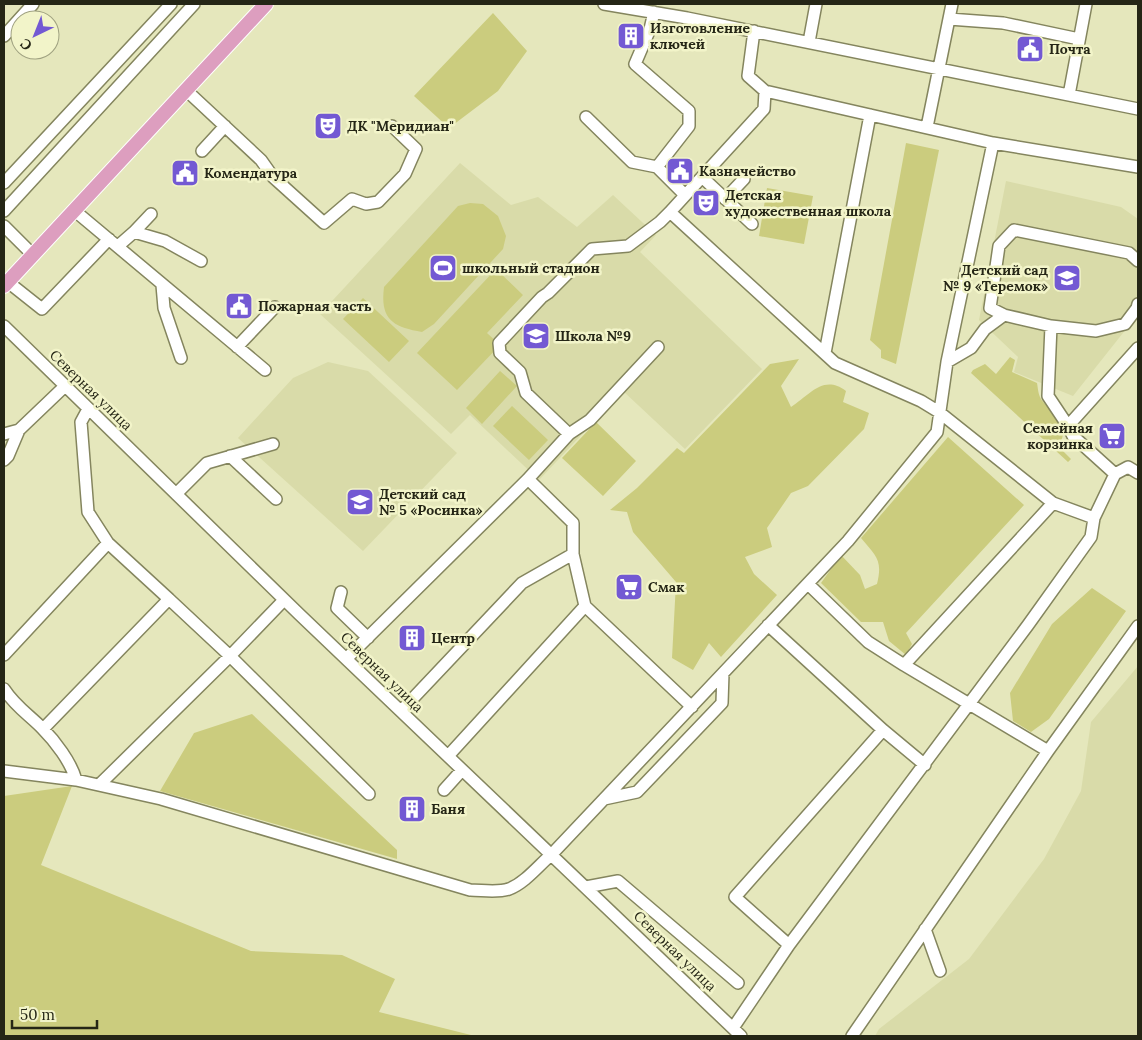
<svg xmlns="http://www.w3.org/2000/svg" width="1142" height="1040" font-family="Lora,serif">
<rect width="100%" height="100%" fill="#e5e7bc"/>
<path fill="#d9dba9" d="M460 163 511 205 538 197 577 227 613 195 656 235 640 252 762 369 685 449 623 391 539 480 470 415 451 434 320 314Z
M1006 181 1121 207 1138 219V314L1073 396 1014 372 1018 357 979 320Z
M328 362 368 371 457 453 363 551 238 438 293 378Z
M1138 666V1036H875L879 1029 969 959 1044 859 1081 791 1091 722Z"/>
<path fill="#cbcc7e" d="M493 13 527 51 498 91 449 128 414 96Z
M906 143 939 150 896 364 881 358V350L870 340Z
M767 188 813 196 804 244 759 236Z
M470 203 483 204 498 216 506 236 503 249 434 324 422 332C392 327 380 319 384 287L458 206Z
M496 269 523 295 487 333 500 345 457 390 417 353Z
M363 298 409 341 389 362 343 319Z
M1010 357 1015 360 1012 372 1037 383C1038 388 1038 394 1041 399 1052 415 1073 424 1058 446L1071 459 1068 462 971 373 973 370 985 364 996 374Z
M799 359 781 386 791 407C810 395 823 374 846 391L843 402 869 413 864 429 808 486 791 493 767 528 772 547 745 557 754 574 777 595 721 657 709 643 693 670 672 658 676 582 633 532 627 512 610 510 637 488 677 448 684 453 770 364Z
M500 371 517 386 482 424 466 408Z
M512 406 548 440 529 460 493 426Z
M596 422 636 461 603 496 562 458Z
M948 437 1024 505 906 633 912 644 906 655 889 641 883 622H861L821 583 841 555 860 575 865 589 877 584C883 560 876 556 861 538Z
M1092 588 1126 611 1049 719 1031 732 1013 721 1010 693 1052 624Z
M252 714 397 850V859L160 791 194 733Z
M72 786 41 865 251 951 342 955 395 979 379 1012 475 1036H4V796Z"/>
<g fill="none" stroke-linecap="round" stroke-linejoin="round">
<defs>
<path id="minor" d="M604 4 687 18 1138 109
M654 12 650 29 635 64 689 111V126L657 167
M949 19 1003 23 1079 39
M4 36 33 4
M809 42 816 4
M186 90 261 160 273 177 324 223 352 199 366 204 378 202 405 174 416 149 392 126
M765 91 764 109 670 212 835 363 921 401 939 412 1053 503 1094 518
M1069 95 1086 4
M586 117 632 162 657 167 685 195
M927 127 952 4
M993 143 1138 167
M202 151 225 126
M702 177 752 224
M4 183 171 4
M725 199 744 179
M4 211 194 4
M75 211 265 370
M4 226 33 255
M134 232 151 214
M118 246 134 232 165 241 201 261
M8 282 42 309 109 239
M162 285 164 308 181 358
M1004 315 990 308 999 246 1014 230 1129 253 1138 261
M4 326 299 614 741 1036
M1051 326 1096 331 1125 324 1137 308 1138 304
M237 347 275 307
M825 353 870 115
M947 362 971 348 985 329 1004 315 1051 326 1048 396 1068 426 1073 436 1115 474
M1068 426 1138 348
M4 434 19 430
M569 434 526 393 520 372 500 353 499 343 542 297 548 293 592 249 628 246 660 222 670 212
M230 456 276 499
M4 460 8 456 19 430 64 387
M528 479 569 434 590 420 658 347
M176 494 207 463 273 444
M808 584 868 642 904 665 1053 503
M341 592 337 608 368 638
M169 599 230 656 369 794
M768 625 883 730
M4 655 108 543 88 512 81 422 88 409
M346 659 528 479 573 523V554L585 606 692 707
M904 665 1048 751
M4 689C15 706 28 714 42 728 55 741 71 762 76 780
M401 711 522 583 573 554
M43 729 169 599 108 543
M448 756 585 606
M4 771 76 780 161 799 470 890C482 890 497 893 509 889 525 883 539 865 552 854L848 541 937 432 947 362 993 143 765 91 748 76 754 31
M99 785 230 656 284 600
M444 790 462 770
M604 799 637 792 722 703 723 673
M586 887 618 881 738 983
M925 929 940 971
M789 945 735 897 883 730 925 765
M733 1028 789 945 1028 625 1091 537 1094 518 1115 474 1128 467 1138 473
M852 1036 1048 751 1138 626"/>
<path id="major" d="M4 286 266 4"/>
</defs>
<use href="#minor" stroke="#84855e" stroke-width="14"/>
<use href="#major" stroke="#fff" stroke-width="16"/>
<use href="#minor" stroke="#fff" stroke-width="11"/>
<use href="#major" stroke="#dd9ebf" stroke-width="14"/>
</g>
<defs>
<symbol id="building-square" viewBox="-11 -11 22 22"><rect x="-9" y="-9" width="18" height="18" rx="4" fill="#7359d3" stroke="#f2f4c9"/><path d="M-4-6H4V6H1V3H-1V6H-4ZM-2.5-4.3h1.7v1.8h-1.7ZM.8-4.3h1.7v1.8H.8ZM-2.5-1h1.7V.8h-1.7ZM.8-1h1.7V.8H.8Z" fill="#fff"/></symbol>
<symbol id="civic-square" viewBox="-11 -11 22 22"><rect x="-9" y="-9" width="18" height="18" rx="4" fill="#7359d3" stroke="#f2f4c9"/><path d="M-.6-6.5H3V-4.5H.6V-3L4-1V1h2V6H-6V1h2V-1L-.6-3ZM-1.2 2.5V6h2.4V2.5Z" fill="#fff"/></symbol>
<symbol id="theatre-square" viewBox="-11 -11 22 22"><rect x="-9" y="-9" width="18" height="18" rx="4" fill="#7359d3" stroke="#f2f4c9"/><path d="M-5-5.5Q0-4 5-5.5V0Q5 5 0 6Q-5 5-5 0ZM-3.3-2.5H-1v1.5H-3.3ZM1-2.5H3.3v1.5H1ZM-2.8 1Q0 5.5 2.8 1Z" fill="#fff"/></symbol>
<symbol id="stadium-square" viewBox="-11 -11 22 22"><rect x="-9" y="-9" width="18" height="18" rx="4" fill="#7359d3" stroke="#f2f4c9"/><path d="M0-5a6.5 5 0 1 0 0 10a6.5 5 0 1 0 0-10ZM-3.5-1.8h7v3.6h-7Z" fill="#fff"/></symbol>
<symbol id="school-square" viewBox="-11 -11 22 22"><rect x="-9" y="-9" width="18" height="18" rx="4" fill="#7359d3" stroke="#f2f4c9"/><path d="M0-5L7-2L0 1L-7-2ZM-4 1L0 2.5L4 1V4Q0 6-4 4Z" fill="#fff"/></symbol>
<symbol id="supermarket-square" viewBox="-11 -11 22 22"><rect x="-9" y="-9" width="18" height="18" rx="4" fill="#7359d3" stroke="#f2f4c9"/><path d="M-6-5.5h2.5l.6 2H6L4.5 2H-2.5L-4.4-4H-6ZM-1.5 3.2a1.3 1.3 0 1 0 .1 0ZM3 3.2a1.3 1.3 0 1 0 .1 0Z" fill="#fff"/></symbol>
</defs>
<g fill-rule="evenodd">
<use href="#building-square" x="615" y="20" width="32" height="32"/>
<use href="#civic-square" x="1014" y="33" width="32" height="32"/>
<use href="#theatre-square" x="312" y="110" width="32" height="32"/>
<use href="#civic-square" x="664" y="155" width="32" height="32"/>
<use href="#civic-square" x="169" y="157" width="32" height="32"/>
<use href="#theatre-square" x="690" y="187" width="32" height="32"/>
<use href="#stadium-square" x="427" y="252" width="32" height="32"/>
<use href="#school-square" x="1051" y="262" width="32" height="32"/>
<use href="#civic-square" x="223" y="290" width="32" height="32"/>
<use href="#school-square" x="520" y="320" width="32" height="32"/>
<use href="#supermarket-square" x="1096" y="420" width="32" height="32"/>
<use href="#school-square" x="344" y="486" width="32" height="32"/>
<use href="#supermarket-square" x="613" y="571" width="32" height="32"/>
<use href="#building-square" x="396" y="622" width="32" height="32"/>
<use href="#building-square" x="396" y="793" width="32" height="32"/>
</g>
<g text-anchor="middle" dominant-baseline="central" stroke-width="5" stroke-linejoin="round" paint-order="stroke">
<g font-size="14" font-weight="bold" fill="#252616" stroke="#f2f4c9" text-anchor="start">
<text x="650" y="28">Изготовление<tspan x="650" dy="16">ключей</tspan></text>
<text x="1049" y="49">Почта</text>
<text x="347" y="126">ДК "Меридиан"</text>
<text x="699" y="171">Казначейство</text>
<text x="204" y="173">Комендатура</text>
<text x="725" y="195">Детская<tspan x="725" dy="16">художественная школа</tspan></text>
<text x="462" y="268">школьный стадион</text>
<text x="1048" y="270" text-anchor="end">Детский сад<tspan x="1048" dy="16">№ 9 «Теремок»</tspan></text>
<text x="258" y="306">Пожарная часть</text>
<text x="555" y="336">Школа №9</text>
<text x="1093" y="428" text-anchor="end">Семейная<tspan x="1093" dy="16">корзинка</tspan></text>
<text x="379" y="494">Детский сад<tspan x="379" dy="16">№ 5 «Росинка»</tspan></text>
<text x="648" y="587">Смак</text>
<text x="431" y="638">Центр</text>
<text x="431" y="809">Баня</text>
</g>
<g font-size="14" fill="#252616" stroke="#f2f4c9">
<text transform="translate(91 390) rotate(44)">Северная улица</text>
<text transform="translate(382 672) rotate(44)">Северная улица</text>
<text transform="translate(675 951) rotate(44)">Северная улица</text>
</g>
</g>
<rect width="1142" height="1040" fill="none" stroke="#252616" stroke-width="10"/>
<g transform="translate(35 35) rotate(223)"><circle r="24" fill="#f2f4c9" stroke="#a0a281"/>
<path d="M0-4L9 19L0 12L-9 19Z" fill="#7359d3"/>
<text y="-8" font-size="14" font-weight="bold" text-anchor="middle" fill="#252616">С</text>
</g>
<path d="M12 1020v8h85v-8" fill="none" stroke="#252616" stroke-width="2.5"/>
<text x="20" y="1020" font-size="15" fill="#252616" stroke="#f2f4c9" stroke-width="4" paint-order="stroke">50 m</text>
</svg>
